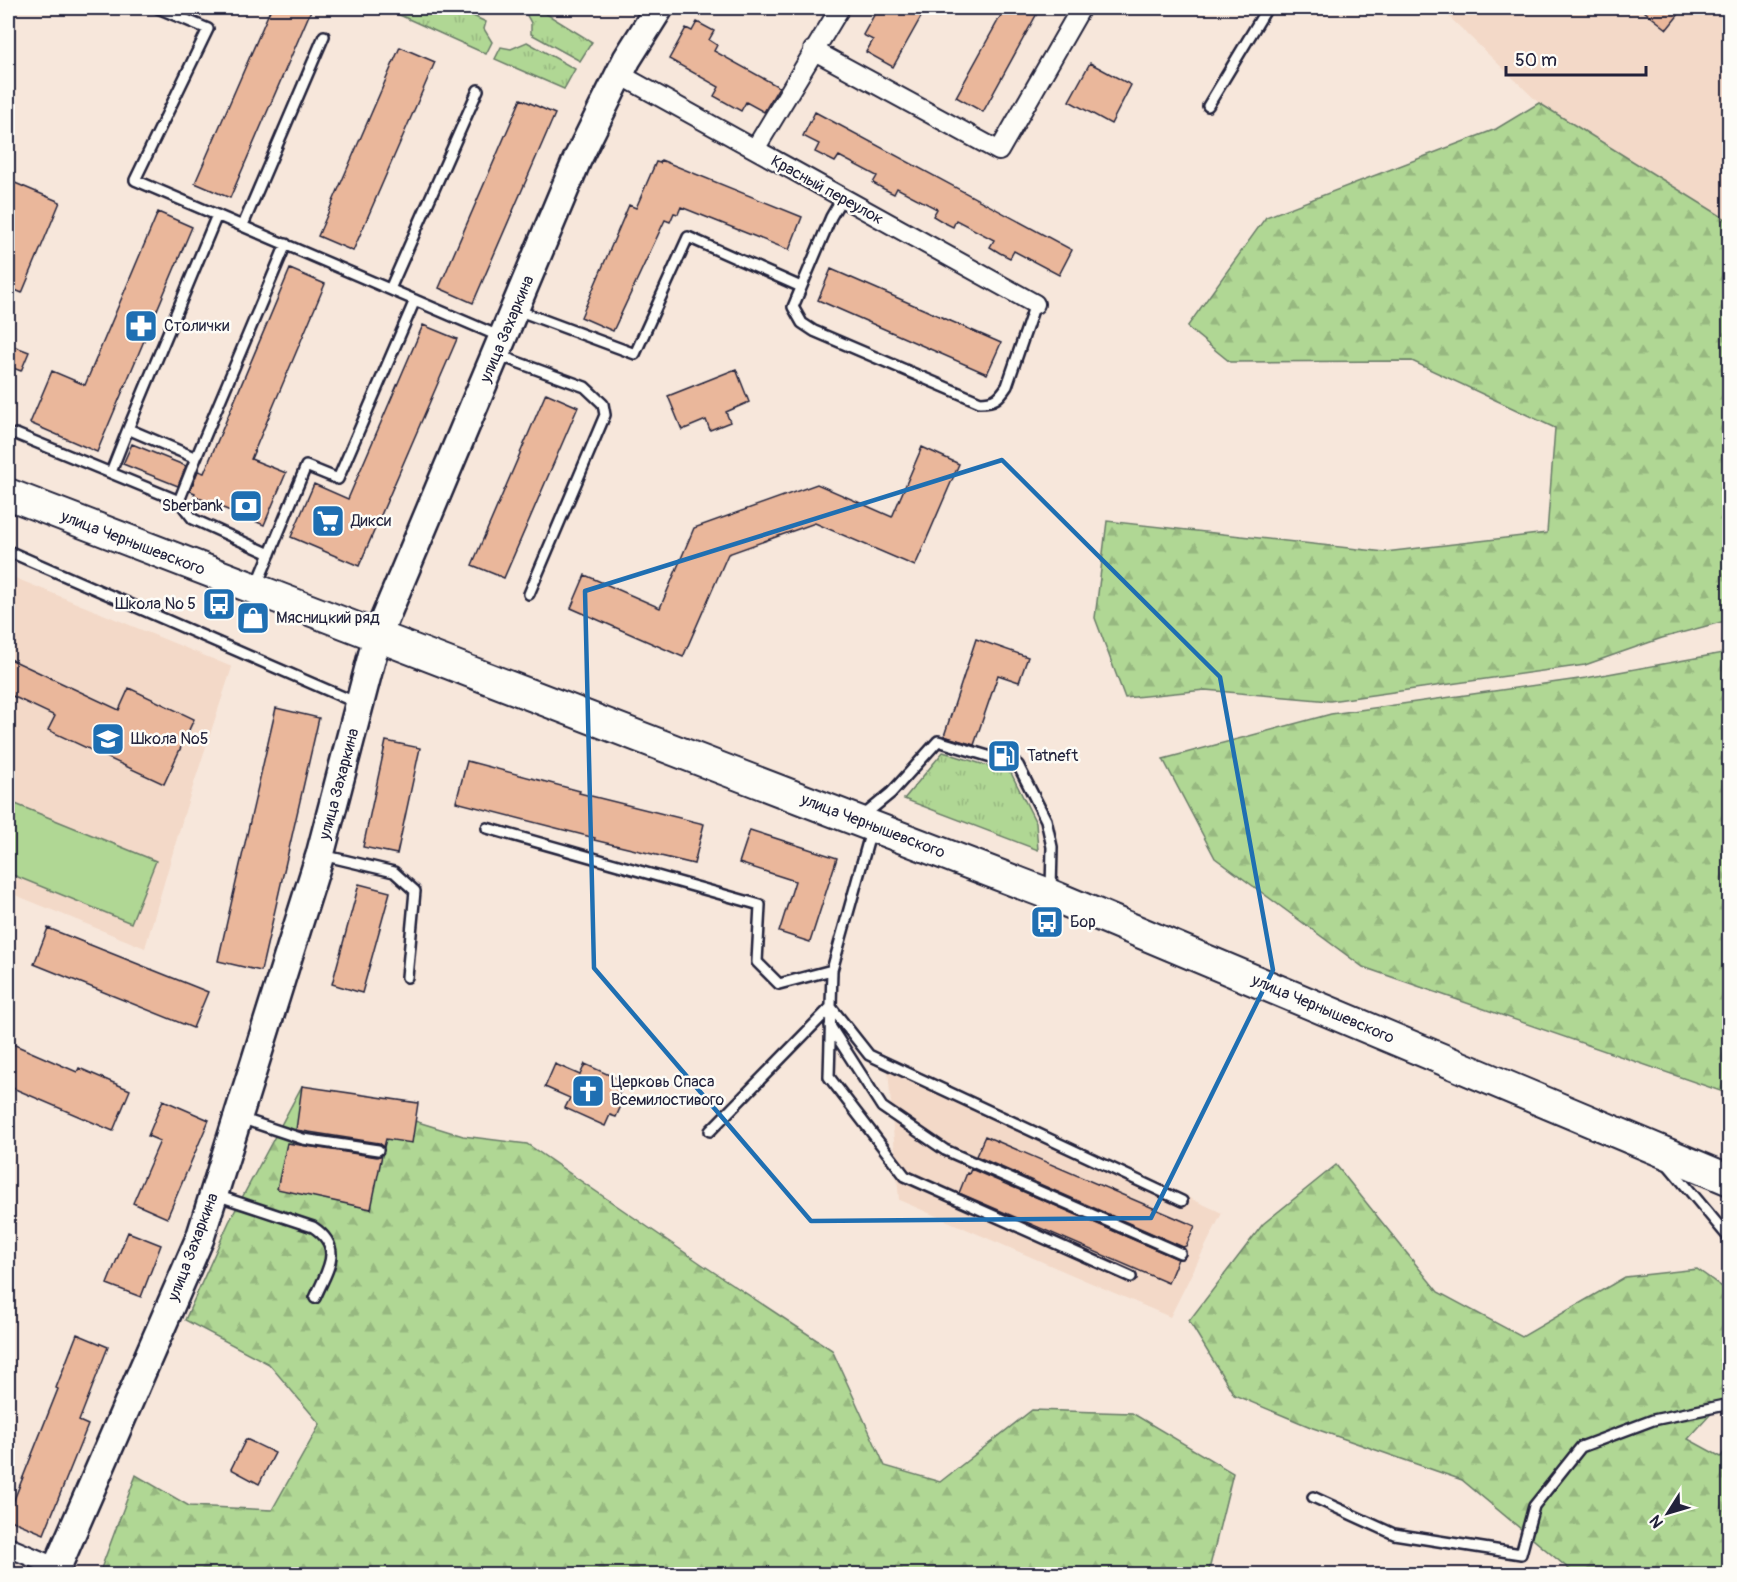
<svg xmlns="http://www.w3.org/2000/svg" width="1737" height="1582" font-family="Pangolin,sans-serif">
<defs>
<pattern id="grass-tufts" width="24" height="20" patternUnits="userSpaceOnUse" patternTransform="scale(1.5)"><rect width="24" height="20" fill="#b0d794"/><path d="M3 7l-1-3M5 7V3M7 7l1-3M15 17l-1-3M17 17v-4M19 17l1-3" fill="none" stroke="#97b880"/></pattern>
<pattern id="forest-firs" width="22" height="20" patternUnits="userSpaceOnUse" patternTransform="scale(1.5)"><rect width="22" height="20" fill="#b0d794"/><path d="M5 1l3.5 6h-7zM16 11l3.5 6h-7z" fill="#97b880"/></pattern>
</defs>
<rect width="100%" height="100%" fill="#f7e7db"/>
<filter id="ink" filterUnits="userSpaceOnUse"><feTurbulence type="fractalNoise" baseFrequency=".0167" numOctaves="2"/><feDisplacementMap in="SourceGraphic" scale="12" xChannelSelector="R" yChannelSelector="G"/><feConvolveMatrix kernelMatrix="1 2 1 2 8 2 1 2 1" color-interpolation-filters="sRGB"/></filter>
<g filter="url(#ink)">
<path fill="#f3d9c8" d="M1440 8H1729V221L1539 103Z
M8 575 232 667 185 811 145 948 8 892Z
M887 1058 1222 1213 1170 1317 899 1200Z"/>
<path fill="url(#grass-tufts)" stroke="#697c68" stroke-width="1.5" d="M384 8H456L486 22 484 29 492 42 486 54Z
M523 8H537L592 42 580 61 531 34V23Z
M527 42 575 69 564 89 495 59 501 47 511 49Z
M943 752 1011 773 1036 823 1038 850 904 799Z"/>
<path fill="url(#forest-firs)" stroke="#697c68" stroke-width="1.5" d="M1539 103 1729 221V620L1662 638 1585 665 1330 701 1205 690 1125 698 1095 618 1107 521 1385 552 1547 533 1555 428 1412 361 1230 362 1187 327 1266 217 1496 129Z
M1729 652V1094L1363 967 1215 858 1163 759 1331 714 1586 678Z
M302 1086 463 1136 527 1144 703 1265 832 1350 885 1466 940 1482 1032 1410 1132 1413 1233 1473 1208 1574H99L136 1475 189 1506 272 1510 320 1424 269 1364 185 1320 229 1222Z
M1336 1165 1438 1292 1522 1337 1625 1277 1697 1269 1729 1292V1394L1688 1439 1721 1457 1729 1444V1574H1575L1462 1480 1313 1428 1234 1395 1189 1321 1263 1224Z"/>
<path fill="#b0d794" stroke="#697c68" stroke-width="1.5" d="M8 801 156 861 131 923 8 873Z"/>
<path fill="#eab79b" stroke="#22223b" stroke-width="1.5" d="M271 8H312L230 198 195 183Z
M878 8H926L893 67 866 52 873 40 863 35Z
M1005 8H1040L983 112 956 97Z
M1640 8H1684L1667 29Z
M697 22 714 31 709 40 717 45 714 51 779 87 764 112 746 102 741 111 714 96 719 87 669 59 686 28 692 31Z
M400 47 435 62 353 251 318 236Z
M1090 63 1131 85 1111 124 1069 101Z
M521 99 555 114 473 303 439 288Z
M815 112 1072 250 1059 275 1014 251 1010 258 1000 253 990 247 994 240 956 220 953 227 943 222 933 216 937 209 897 188 894 194 884 189 873 183 877 176 839 156 835 162 815 152 819 144 803 136Z
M661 160 802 217 789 250 681 207 678 214 674 213 670 222 665 220 613 331 581 317 629 205 636 208 656 162 660 163Z
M8 180 60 202 22 293 8 287Z
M158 212 192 227 97 452 30 423 52 371 85 385Z
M290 269 325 284 251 459 286 473 264 525 194 496 195 493 190 491 198 471 204 473Z
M831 269 1001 343 987 374 818 300Z
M423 325 457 339 359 566 291 537 314 484 348 499Z
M8 344 29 352 21 371 8 366Z
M736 369 749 402 726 412 730 422 710 430 706 420 682 430 668 396Z
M546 393 578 407 504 578 472 565Z
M132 444 186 466 178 486 123 464Z
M922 447 959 464 915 566 815 523 728 554 683 657 571 608 585 575 660 608 694 528 817 484 892 517Z
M976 639 1028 657 1019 682 998 675 974 745 944 736Z
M8 658 119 710 129 688 194 719 164 784 48 730 55 716 8 694Z
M276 708 319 718 261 971 218 961Z
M386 741 420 748 397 854 363 847Z
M467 761 580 791 579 793 704 824 694 864 594 840 595 838 456 802Z
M750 830 837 858 810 942 779 932 795 881 739 863Z
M359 884 390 892 362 993 332 984Z
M48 928 208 992 193 1028 34 964Z
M8 1042 77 1072 79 1068 130 1090 113 1131 8 1086Z
M555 1064 580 1075 585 1064 625 1082 618 1096 624 1099 616 1117 610 1115 605 1126 565 1108 570 1098 545 1087Z
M302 1086 418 1103 412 1143 386 1139 384 1147 379 1143 296 1130Z
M163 1100 209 1120 167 1218 133 1203 160 1141 148 1136Z
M985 1136 1195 1226 1186 1246 1183 1247 976 1156Z
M287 1143 377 1157 382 1155 371 1209 277 1189Z
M971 1169 1178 1259 1168 1283 959 1193 967 1173 969 1174Z
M128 1232 161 1245 141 1297 107 1284Z
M77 1334 108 1347 79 1421 88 1425 44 1534 8 1519V1515L58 1389 56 1388Z
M246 1439 275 1453 259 1484 231 1469Z"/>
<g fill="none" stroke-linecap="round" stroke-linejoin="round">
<defs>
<path id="lane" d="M158 8 208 29 135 180 501 337
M1208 106 1267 8
M842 198 831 217 793 307 802 323 814 331 980 402C995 402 999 398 1007 386L1035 304
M217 215 128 429 196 458 286 244
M243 225 324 36
M390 289 478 90
M517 310 635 354 688 237 801 287
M498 355 585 387 603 404 605 415 529 594
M16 434 179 501 193 519 270 554
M111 472 128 429
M179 501 196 458
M8 551 357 703
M257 585 306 466 338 479 415 300
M863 816 891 793 938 741 1018 765 1046 820 1052 847 1051 890
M487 828 760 905 757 962 779 984 832 970
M871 831 832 970 829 1077 905 1176 1131 1277
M322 855 394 872 415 891 407 977
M830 1026 882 1107 945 1150 1180 1253
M240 1118 303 1139 378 1150
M710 1131 831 1007 869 1055 1182 1201
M1669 1166 1730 1239
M216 1195 313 1227C345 1248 327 1270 315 1298
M1313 1497 1394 1534 1521 1554 1534 1506 1581 1447 1653 1420 1730 1404"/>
<path id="street" d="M813 50 999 151 1081 8
M619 74 1035 304
M755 149 840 8
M8 1547 58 1568"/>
<path id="secondary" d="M54 1574 200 1238 320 855 377 637 577 160 627 59 659 8"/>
<path id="primary" d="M8 494 1051 895 1730 1180"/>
</defs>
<use href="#lane" stroke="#22223b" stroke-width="14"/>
<use href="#street" stroke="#22223b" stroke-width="22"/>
<use href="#secondary" stroke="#22223b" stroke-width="32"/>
<use href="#primary" stroke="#22223b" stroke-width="34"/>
<use href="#lane" stroke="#fdfcf7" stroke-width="9"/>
<use href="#street" stroke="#fdfcf7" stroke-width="18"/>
<use href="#secondary" stroke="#fdfcf7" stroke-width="27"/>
<use href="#primary" stroke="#fdfcf7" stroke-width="30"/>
</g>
</g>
<path fill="none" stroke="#1f6fb2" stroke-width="4.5" stroke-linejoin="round" d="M1002 460 1220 677 1273 970 1151 1218 811 1221 594 968 585 591Z"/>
<defs>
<symbol id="pharmacy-square" viewBox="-11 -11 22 22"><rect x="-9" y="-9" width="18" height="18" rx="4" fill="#1f6fb2" stroke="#fdfcf7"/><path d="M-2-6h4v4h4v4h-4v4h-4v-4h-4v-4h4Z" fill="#fff"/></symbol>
<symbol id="bank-square" viewBox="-11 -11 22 22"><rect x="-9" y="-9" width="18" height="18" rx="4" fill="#1f6fb2" stroke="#fdfcf7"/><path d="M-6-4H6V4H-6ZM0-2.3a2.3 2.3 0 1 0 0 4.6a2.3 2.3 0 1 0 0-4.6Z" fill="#fff"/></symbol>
<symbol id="supermarket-square" viewBox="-11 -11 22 22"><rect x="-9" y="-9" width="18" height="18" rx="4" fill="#1f6fb2" stroke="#fdfcf7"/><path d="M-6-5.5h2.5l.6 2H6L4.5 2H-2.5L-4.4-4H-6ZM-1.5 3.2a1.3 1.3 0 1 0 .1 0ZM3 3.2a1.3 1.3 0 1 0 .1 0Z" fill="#fff"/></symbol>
<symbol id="bus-square" viewBox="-11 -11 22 22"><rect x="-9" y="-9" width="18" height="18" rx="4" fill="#1f6fb2" stroke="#fdfcf7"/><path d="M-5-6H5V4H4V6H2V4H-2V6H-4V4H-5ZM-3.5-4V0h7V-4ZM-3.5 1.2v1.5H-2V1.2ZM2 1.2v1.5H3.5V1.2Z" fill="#fff"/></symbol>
<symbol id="shop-square" viewBox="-11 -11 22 22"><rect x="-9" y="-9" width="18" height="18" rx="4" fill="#1f6fb2" stroke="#fdfcf7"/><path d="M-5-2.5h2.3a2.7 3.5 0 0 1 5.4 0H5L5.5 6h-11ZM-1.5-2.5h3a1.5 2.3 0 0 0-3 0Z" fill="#fff"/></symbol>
<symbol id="school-square" viewBox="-11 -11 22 22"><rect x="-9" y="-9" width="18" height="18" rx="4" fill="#1f6fb2" stroke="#fdfcf7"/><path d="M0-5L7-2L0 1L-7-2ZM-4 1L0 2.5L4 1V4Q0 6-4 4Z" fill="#fff"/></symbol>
<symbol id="fuel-square" viewBox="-11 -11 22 22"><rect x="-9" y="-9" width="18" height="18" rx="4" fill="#1f6fb2" stroke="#fdfcf7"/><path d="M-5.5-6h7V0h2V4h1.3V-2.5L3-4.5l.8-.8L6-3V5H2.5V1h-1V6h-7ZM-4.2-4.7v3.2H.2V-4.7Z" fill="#fff"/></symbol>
<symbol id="church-square" viewBox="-11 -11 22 22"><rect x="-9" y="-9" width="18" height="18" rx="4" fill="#1f6fb2" stroke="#fdfcf7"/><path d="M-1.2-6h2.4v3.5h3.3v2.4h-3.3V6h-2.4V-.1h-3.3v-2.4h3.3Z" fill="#fff"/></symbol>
</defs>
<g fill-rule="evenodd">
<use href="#pharmacy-square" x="122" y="307" width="38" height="38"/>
<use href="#bank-square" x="227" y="487" width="38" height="38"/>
<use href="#supermarket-square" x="309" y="502" width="38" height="38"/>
<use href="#bus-square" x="200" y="585" width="38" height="38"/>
<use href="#shop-square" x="234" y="599" width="38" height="38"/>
<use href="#school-square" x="89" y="720" width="38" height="38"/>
<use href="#fuel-square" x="985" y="737" width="38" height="38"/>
<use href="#bus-square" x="1028" y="903" width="38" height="38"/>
<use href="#church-square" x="569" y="1072" width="38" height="38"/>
</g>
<g text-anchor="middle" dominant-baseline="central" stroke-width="5" stroke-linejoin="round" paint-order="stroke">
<g font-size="16" fill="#22223b" stroke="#fdfcf7">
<text transform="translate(827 190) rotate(29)">Красный переулок</text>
<text transform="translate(507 329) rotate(-67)">улица Захаркина</text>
<text transform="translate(133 543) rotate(21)">улица Чернышевского</text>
<text transform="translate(339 784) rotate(-75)">улица Захаркина</text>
<text transform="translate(873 826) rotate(21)">улица Чернышевского</text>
<text transform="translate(1323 1009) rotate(23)">улица Чернышевского</text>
<text transform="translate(193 1247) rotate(-69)">улица Захаркина</text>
</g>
<g font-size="16" fill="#22223b" stroke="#fdfcf7" text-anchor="start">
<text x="164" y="326">Столички</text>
<text x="223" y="506" text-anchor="end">Sberbank</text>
<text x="351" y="521">Дикси</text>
<text x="196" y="604" text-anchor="end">Школа № 5</text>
<text x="276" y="618">Мясницкий ряд</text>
<text x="131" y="739">Школа №5</text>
<text x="1027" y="756">Tatneft</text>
<text x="1070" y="922">Бор</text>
<text x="611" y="1082">Церковь Спаса<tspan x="611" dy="18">Всемилостивого</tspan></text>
</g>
</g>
<rect width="1737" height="1582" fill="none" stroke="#fdfcf7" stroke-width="30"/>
<rect x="15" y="15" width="1707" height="1552" fill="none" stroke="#22223b" stroke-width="2" filter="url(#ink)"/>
<g transform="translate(1668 1513) rotate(233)" stroke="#fdfcf7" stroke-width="4.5" paint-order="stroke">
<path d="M0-4.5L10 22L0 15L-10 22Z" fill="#22223b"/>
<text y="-9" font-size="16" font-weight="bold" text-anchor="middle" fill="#22223b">N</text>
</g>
<path d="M1506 66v9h140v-9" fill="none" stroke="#22223b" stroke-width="3"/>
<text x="1515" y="66" font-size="18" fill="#22223b" stroke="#fdfcf7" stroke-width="4.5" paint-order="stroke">50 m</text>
</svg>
